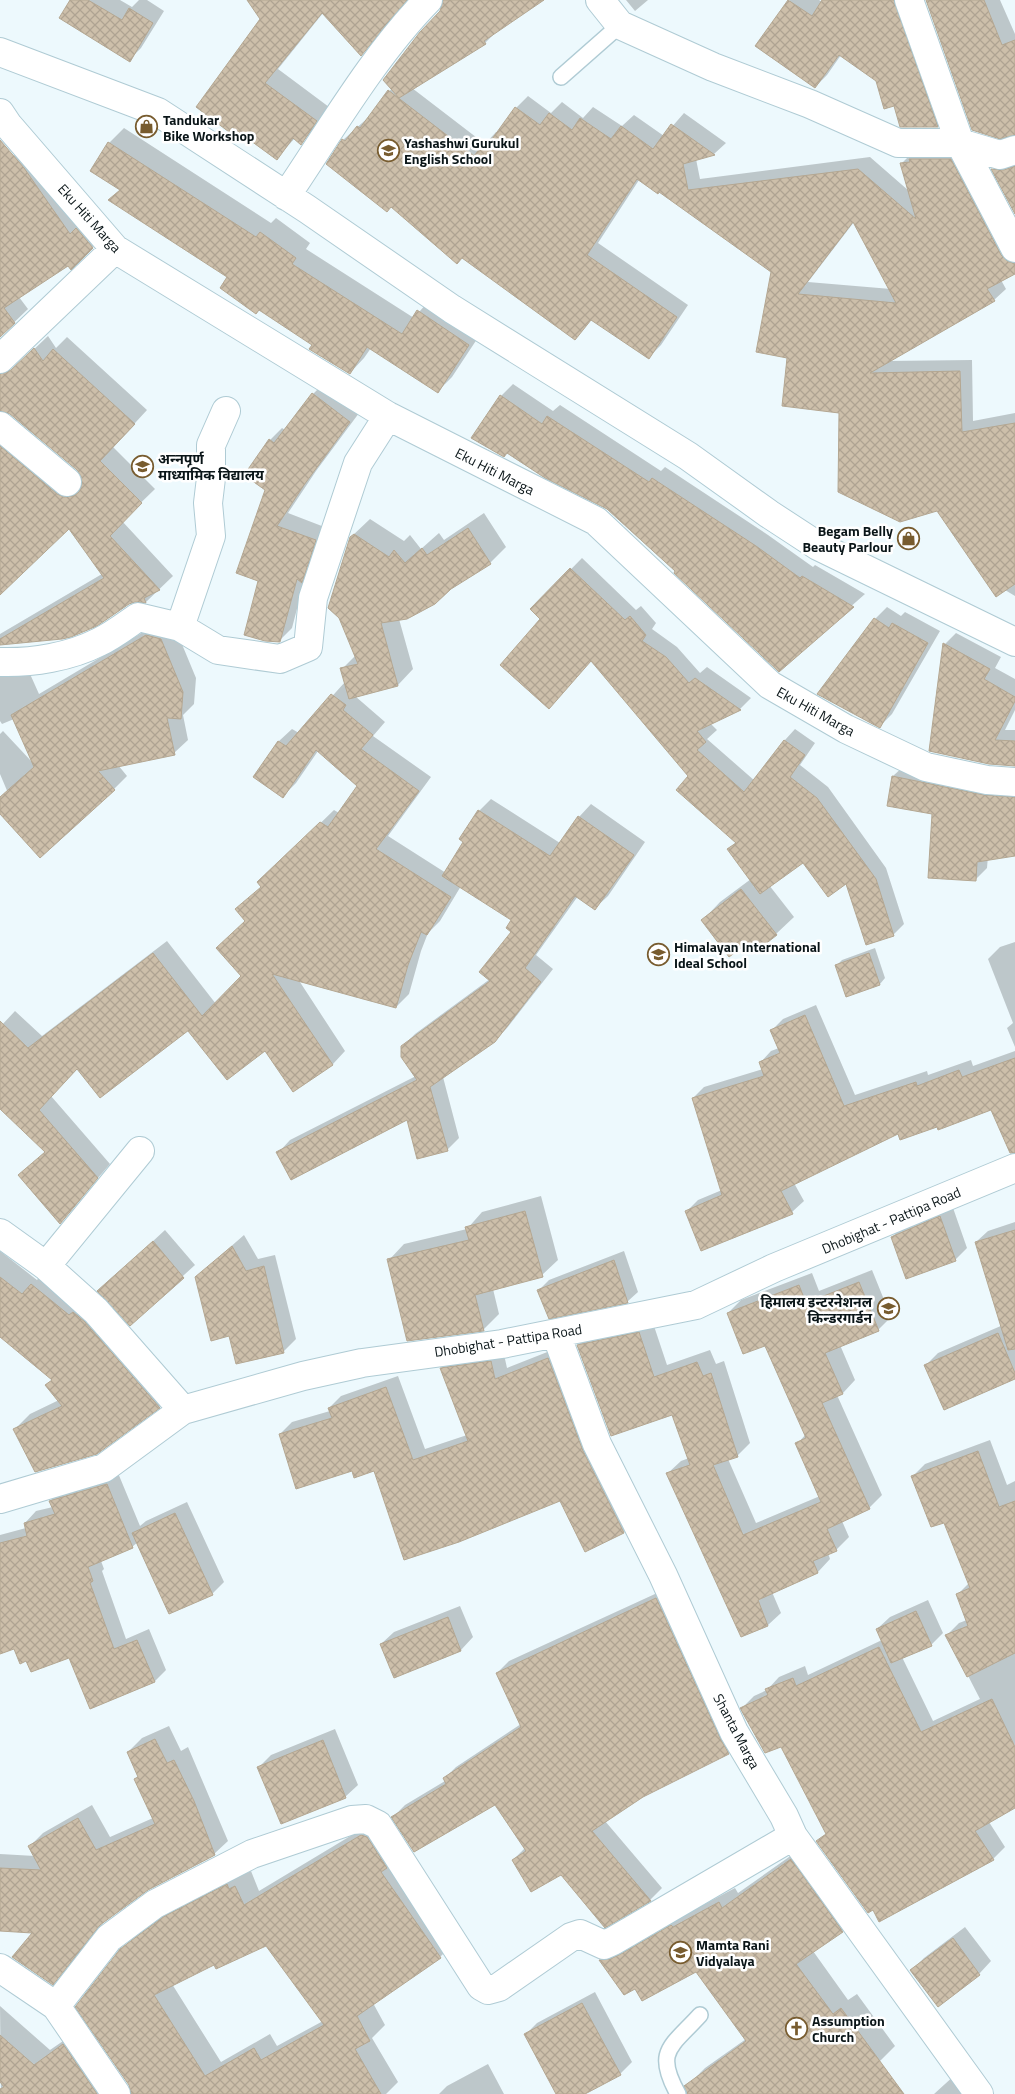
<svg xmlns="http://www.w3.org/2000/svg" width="1015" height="2094" font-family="'Titillium Web','Noto Sans Devanagari',sans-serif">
<defs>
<pattern id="building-cross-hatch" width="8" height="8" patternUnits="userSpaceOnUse" patternTransform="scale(1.25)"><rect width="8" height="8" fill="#cdbfaa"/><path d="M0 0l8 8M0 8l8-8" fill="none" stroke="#afa392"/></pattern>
</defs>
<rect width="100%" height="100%" fill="#edf9fd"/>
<path fill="#0003" fill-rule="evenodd" d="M71 0H120L132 7 139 0H147L164 11 141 48 129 60Z
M248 0H406L373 42 361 54 323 13 278 69 329 107 314 130 301 143 295 138 277 158 233 126 229 130 262 19Z
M444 0H541L497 31 485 43 412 88 485 144 496 132 498 133 516 108 528 96 551 113 562 102 583 118 593 107 622 126 634 115 664 136 684 113 726 143 714 154 696 159 700 179 870 157 909 191 901 164 913 152 962 147 1015 246V272L1001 280 1006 289 994 300 887 361 972 360 973 421 1015 413V596L1005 590 938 509 788 357 772 272 660 191 639 180 598 243 688 305 661 345 649 357 592 319 574 339 343 140 371 115 392 88 441 11ZM854 222 891 289 808 282Z
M626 0H648L635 11Z
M790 0H819L822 2 824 0H909L949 114 937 126 895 104 877 80 841 55 827 75 815 87 757 46Z
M927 0H1000L1015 34V134Z
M124 128 271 223 276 218 310 243 306 249 414 318 432 297 483 330 452 377 438 391 371 348 364 358 350 373 121 189 109 143Z
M29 145 106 234 71 268 68 264 19 297 28 309 0 336V165Z
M1004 157 1015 158V212L993 169Z
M48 336 56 348 67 337 147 410 113 447 155 489 122 521 173 576 146 602 135 600 0 644V634L102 574 69 527 0 593V420L79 485 84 484 83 476 78 469 11 413 0 410V396L9 373Z
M325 382 362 409 316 471 288 513 327 528 313 570 305 578 292 628 279 641 260 580 270 440 282 428 285 430 313 394Z
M513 384 553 411 560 405 661 471 665 467 768 535 813 567 815 565 865 594 779 670 676 571 501 396Z
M484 513 506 547 490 563 399 619 413 669 398 685 355 696 385 722 373 736 431 777 388 836 446 873 465 841 479 811 491 799 560 843 579 817 591 804 645 842 608 896 595 908 578 896 536 955 553 969 507 1028 494 1041 443 1077 459 1138 447 1150 408 1118 278 1153 290 1140 416 1076 402 1047 415 1034 490 979 513 932V919L461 886 440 921 428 933 421 951 409 994 396 1007 298 979 345 1051 333 1064 293 1091 266 1049 194 1025 78 1068 51 1096 110 1164 60 1222 20 1175 46 1151 0 1107V1027L15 1011 42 1036 167 941 216 1004 243 976 247 920 272 870 334 810 339 813 359 786 318 751 296 783 283 796 279 741 292 729 299 733 345 682 342 669 356 655 351 537 370 519 404 541 410 535 421 549 439 533 444 540Z
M582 558 636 610 641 606 656 623 652 629 677 647 700 673 707 667 751 698 740 709 710 723 717 730 707 739 755 781 785 740 795 729 815 743 800 765 828 787 886 868 904 924 893 935 847 882 803 861 769 885 794 917 776 934 748 941 703 920 720 902 751 879 729 849 737 841 690 776 591 660 532 609Z
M887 607 901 616 905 612 940 631 892 714 880 726 875 619Z
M160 622 174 625 196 678 194 704 183 715 188 740 174 753 118 765 127 776 114 789 30 845 0 774V734L3 731 33 763 14 719 2 724 0 721V657L26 665 39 694Z
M956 633 1001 657 995 668 1015 679V710L1005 730H1015V765L931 750 945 644Z
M906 764 994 783 987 868 975 880 933 813 889 805 893 776Z
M1010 785H1015V845L998 797Z
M1015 942V1047L1007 1028 1013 1023 988 959 1000 947Z
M875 948 885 978 880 984 847 995 836 966 842 960Z
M816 1005 855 1095 927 1071 928 1075 971 1060 973 1066 1015 1051V1148L992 1109 937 1125 898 1132 794 1183 804 1201 792 1212 702 1250 686 1212 698 1200 722 1190 693 1098 704 1087 763 1069 760 1063 771 1051 779 1048 772 1030 783 1019Z
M541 1196 558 1260 542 1275 493 1289 499 1314 483 1330 389 1260 404 1244 467 1229 482 1212Z
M952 1205 967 1248 955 1260 892 1237 904 1225Z
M1015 1222V1311L976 1242 988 1231Z
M165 1230 195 1265 130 1324 99 1291Z
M244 1235 258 1259 275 1255 296 1339 284 1351 230 1335 196 1277Z
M0 1251 37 1280 46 1270 174 1392 159 1407 96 1453 15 1429 30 1414 59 1400 53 1379 0 1336Z
M624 1251 638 1292 628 1301 550 1317 539 1290 549 1280Z
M872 1270 891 1317 878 1330 840 1345 855 1380 843 1393 837 1395 882 1495 869 1508 842 1521 849 1537 836 1550 828 1553 830 1559 818 1572 772 1592 781 1613 768 1625 668 1473 681 1461 689 1458 672 1413 578 1345 591 1332 652 1320 667 1365 710 1350 716 1364 724 1361 750 1443 737 1456 728 1459 756 1523 820 1496 797 1444 806 1434 765 1344 728 1313 741 1300 812 1273 819 1291Z
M1010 1322 1015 1333V1378L926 1365 938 1353Z
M560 1347 636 1520 624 1532 586 1550 561 1500 374 1470H352L280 1434 292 1422 330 1411 329 1408 341 1396 398 1376 425 1449 467 1435 441 1369 453 1357 503 1350 507 1368Z
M990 1440 1007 1485 1015 1481V1807L989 1822 1005 1847 993 1859 873 1908 818 1841 827 1833 781 1745 742 1708 754 1696 767 1690 779 1677 805 1666 808 1675 882 1640 877 1629 890 1617 928 1600 943 1633 931 1645 902 1657 933 1721 980 1699 947 1635 959 1623 967 1620 957 1595 969 1583 944 1521 913 1476 925 1464Z
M118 1473 140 1526 146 1521 187 1502 224 1582 212 1594 138 1542 132 1547 101 1561 104 1569 102 1571 126 1639 149 1629 166 1670 155 1681 91 1708 70 1656 27 1660 15 1647 0 1653V1535L26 1528 25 1523 36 1511 53 1507 50 1501 61 1490Z
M668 1588 740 1741 728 1753 642 1796 605 1821 662 1888 650 1900 605 1926 562 1873 513 1860 525 1848 496 1803 393 1817 405 1805 445 1781 444 1779 456 1767 521 1724 497 1673 509 1661Z
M460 1606 473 1637 461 1650 394 1676 381 1644 394 1632Z
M169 1726 181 1751 188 1747 228 1841 214 1854 147 1889 106 1919 66 1970 53 1983 34 1932 0 1930V1854L35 1856 29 1847 43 1833 92 1805 110 1837 153 1818 135 1779 139 1775 128 1752 142 1738Z
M335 1729 358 1785 345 1797 259 1767 271 1755Z
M377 1820 455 1942 440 1957 373 2003 385 2025 372 2038 398 2082 386 2094H133L121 1950 137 1934 180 1902 243 1870 244 1874 251 1871 259 1891ZM266 1945 323 2021 277 2046 270 2034 221 2062 172 1984 214 1963Z
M806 1845 857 1915 842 1931 813 1951 848 2000 857 1994 895 2046 880 2061 878 2094H698L690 2083 705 2068 746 2039 696 1970 636 1988 625 1993 601 1960 616 1945 688 1913 735 1888 738 1893Z
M965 1927 991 1961 979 1974 938 2005 912 1970 924 1958Z
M595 1992 632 2062 620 2074 582 2094H557L525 2035 537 2023Z
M0 2006 50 2050 79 2030 129 2094H1Z
M488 2064 504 2094H439L447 2086Z
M956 2074 973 2094H934Z"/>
<path fill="url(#building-cross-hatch)" stroke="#b4a792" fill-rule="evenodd" d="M70 0H88L122 20 129 8 153 23 130 62 59 18Z
M247 0H407L361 56 322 13 265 83 317 121 301 145 293 138 277 160 232 127 229 132 196 107 260 19Z
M443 0H544L484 41 486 44 399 98 383 80 420 32 440 11Z
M788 0 812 16 822 0H894L938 127H900L894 106 884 109 876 81 839 55 815 88 755 46Z
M926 0H984L1002 45 1015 40V135L1000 139 972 130Z
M388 90 474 156 484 143 487 146 515 107 540 125 549 113 572 130 580 118 611 139 621 126 653 149 671 124 715 155 683 164 688 190 858 169 916 219 900 163 910 162 909 159H951L1001 255 1007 261 1015 264V274L987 289 995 301 870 373 960 371 962 432 1015 423V584L996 597 937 511 900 522 838 492 839 413 782 406 787 358 756 352 771 272 659 192 658 194 637 179 587 255 677 317 649 359 591 320 575 340 462 258 457 264 391 207 387 212 326 164 342 139 345 141 357 126 360 128ZM853 222 896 303 798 294Z
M0 140 24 168 70 234 76 228 93 248 71 270 68 266 4 308 15 323 0 337Z
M108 142 256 237 260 232 296 258 292 264 402 334 417 310 469 345 438 393 367 347 350 374 309 349 312 345 259 310 256 314 220 288 227 277 108 200 120 190 90 171Z
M1015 166V214L991 169 1004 170Z
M34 348 43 361 53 349 135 424 100 461 142 503 110 536 160 590 144 598 146 603 135 602 129 604 97 626 71 637 62 639 0 645V639L104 578 69 529 0 595V446L57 494 64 497 73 496 79 492 82 484 81 476 77 470 10 414 0 411V374L11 370Z
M312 393 350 422 304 485 277 526 316 540 302 583 297 579 280 642 265 641 244 635 258 581 236 573 265 490 244 475 269 439 274 443Z
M500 395 542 424 547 416 649 482 652 478 756 546 800 578 802 576 854 607 779 672 674 573 675 571 607 509 545 478 507 453 504 457 471 438Z
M468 528 491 564 451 589 435 604 407 619 381 623 398 686 349 699 340 668 358 664 339 618 328 608 350 537 354 534 389 557 394 550 405 563 422 548 427 555Z
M570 568 625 620 630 616 646 635 642 641 666 657 689 683 695 678 741 710 697 731 706 742 697 750 744 792 784 740 805 755 790 777 817 798 876 879 894 936 866 945 846 884 828 897 803 863 760 894 727 849 736 843 676 790 688 776 591 661 549 709 500 665 540 619 530 609Z
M874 618 889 628 892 623 928 643 880 728 817 694Z
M146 635 161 639 183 692 181 719 167 718 175 755 98 771 115 790 40 858 0 814V797L34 767 11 715Z
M943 643 990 669 984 679 1015 697V701L995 740 1015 741V766L989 764 929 751Z
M331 694 346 705 343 710 373 735 361 749 419 791 376 849 451 897 427 935 421 932 408 965 396 1008 272 974 333 1065 293 1092 265 1051 227 1080 188 1031 189 1030 100 1098 77 1069 39 1110 98 1178 60 1224 18 1175 45 1152 0 1109V1021L28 1048 153 953 202 1016 241 976 216 948 245 921 235 909 261 887 257 882 320 822 328 827 357 786 316 750 283 798 253 777 278 741 286 746Z
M892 776 984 795 1015 797V856L977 862 976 881 928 878 932 814 887 806Z
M478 810 550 856 578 816 634 855 595 910 575 896 525 968 541 982 495 1042 430 1087 448 1151 417 1159 407 1120 291 1180 276 1152 417 1080 401 1057V1046L490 981 479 972 511 932 506 928 511 920 442 876 463 842 459 839Z
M741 889 777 935 755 952 748 943 729 957 701 920Z
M869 953 880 985 846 997 835 965Z
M805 1015 844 1106 916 1082 917 1086 959 1070 962 1077 1015 1058V1153H1010L991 1110 938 1130 937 1127 900 1140 898 1134 781 1191 793 1214 701 1251 685 1211 722 1195 692 1098 764 1076 759 1062 780 1053 770 1030Z
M525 1211 543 1277 475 1295 484 1331 407 1341 387 1259 469 1240 465 1227Z
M940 1216 956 1261 906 1279 891 1237Z
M1015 1230V1349L1008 1350 975 1242Z
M153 1241 184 1278 130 1326 97 1291Z
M232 1246 246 1271 264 1266 284 1353 236 1364 229 1336 211 1341 195 1277Z
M614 1260 628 1303 549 1319 537 1290Z
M0 1277 22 1294 31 1284 69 1315 73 1312 85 1322 160 1408 97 1454 35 1472 13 1429 62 1406 45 1385 52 1380 0 1337Z
M859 1282 879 1331 825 1353 843 1394 822 1403 870 1509 827 1529 837 1551 813 1561 818 1573 758 1600 768 1626 741 1637 666 1473 690 1465 672 1415 611 1436 577 1345 639 1332 654 1377 697 1362 703 1376 711 1373 738 1457 713 1465 743 1535 821 1502 795 1443 806 1438 765 1346 743 1354 727 1313 799 1285 806 1303Z
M998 1333 1015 1373V1379L944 1410 924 1365Z
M548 1358 583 1451 624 1533 585 1552 560 1501 459 1542 404 1560 374 1471 354 1478 352 1471 296 1489 279 1434 332 1418 328 1408 386 1387 413 1460 468 1441 440 1368 491 1361 495 1379Z
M978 1451 999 1507 1015 1501V1653L967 1677 945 1635 968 1626 956 1594 970 1588 944 1523 931 1527 911 1476Z
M107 1484 133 1548 88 1567 93 1581 90 1583 114 1649 137 1640 155 1682 90 1709 69 1658 31 1672 26 1661 20 1664 14 1649 0 1654V1543L27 1536 24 1523 55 1514 49 1501Z
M175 1513 213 1595 169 1614 132 1533Z
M656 1598 720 1738 729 1754 643 1797 592 1831 651 1901 605 1928 561 1875 531 1892 512 1860 526 1851 495 1805 414 1852 391 1817 446 1784 443 1778 521 1727 496 1673Z
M916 1611 932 1646 891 1663 876 1629Z
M448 1617 461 1651 394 1678 380 1644Z
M879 1647 921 1732 992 1699 1015 1747V1808L975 1831 994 1860 879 1922 873 1910 868 1913 816 1841 826 1834 781 1747 765 1753 740 1708 768 1695 765 1689 793 1678 796 1686Z
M155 1739 167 1763 174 1760 194 1801 215 1855 148 1890 100 1925 53 1985 12 1957 32 1933 0 1931V1868L41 1870 28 1846 78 1818 96 1850 155 1824 134 1779 138 1777 127 1752Z
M323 1740 346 1798 281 1824 257 1767Z
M361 1835 367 1837 387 1868 381 1872 441 1958 357 2016 370 2041 355 2049 381 2094H131L129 2085 75 2007 120 1949 163 1917 227 1884 229 1889 235 1886 244 1905ZM266 1946 324 2025 261 2060 254 2048 205 2076 154 1995 214 1965 216 1969Z
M791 1859 843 1932 796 1964 833 2014 841 2008 904 2094H687L684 2086 746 2041 696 1972 642 2001 635 1989 624 1995 599 1960 610 1959 619 1955 671 1925 673 1927 719 1902 722 1908Z
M953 1938 980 1975 938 2007 910 1970Z
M582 2003 621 2075 585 2094H556L524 2034Z
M0 2035 34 2065 63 2044 97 2094H0V2089L4 2087 0 2082Z"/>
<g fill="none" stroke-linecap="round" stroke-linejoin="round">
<defs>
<path id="service" d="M561 77 620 25
M678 2094C654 2051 671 2047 700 2015"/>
<path id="minor" d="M600 0 620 25 713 67 810 104 898 143H960L909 0
M0 52 158 112 307 209 452 309 688 456 769 514 818 546 1015 642
M0 113 8 125 115 249 388 416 596 521 770 685 846 729 926 767 987 780 1015 782
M1015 150 1000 155 960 143 1015 248
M286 196C330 131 374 55 428 0
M0 359 115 249
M0 426 67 482
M180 627 211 536 208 503 211 478V445L226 411
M0 662C32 663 70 657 99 642 112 636 125 626 138 617L180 627 218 650 280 659 308 647 313 598 358 463 388 416
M0 1233 46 1266 96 1311 183 1410
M46 1266 140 1151
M556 1334 597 1444 663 1575 734 1732 784 1816 793 1836 979 2094
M0 1499 104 1468 183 1410 303 1376 362 1363 502 1344 696 1305 774 1268 1015 1168
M0 1968 56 2006 116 2094
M56 2006 109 1938 155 1904 252 1854 352 1820 366 1819 378 1825 481 1986 488 1990 499 1987 571 1937 580 1934 604 1945 613 1941 793 1836"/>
</defs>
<use href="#service" stroke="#afcbd4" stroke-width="18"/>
<use href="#minor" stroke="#afcbd4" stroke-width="30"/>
<use href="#service" stroke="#fff" stroke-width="15"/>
<use href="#minor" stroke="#fff" stroke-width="28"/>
</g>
<defs>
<symbol id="shop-ring" viewBox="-11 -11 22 22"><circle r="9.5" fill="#fff" stroke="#785c2f" stroke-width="1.5"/><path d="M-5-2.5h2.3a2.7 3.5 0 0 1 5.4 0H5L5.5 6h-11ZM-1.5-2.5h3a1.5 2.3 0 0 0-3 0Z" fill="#785c2f"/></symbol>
<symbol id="school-ring" viewBox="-11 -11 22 22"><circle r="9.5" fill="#fff" stroke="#785c2f" stroke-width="1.5"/><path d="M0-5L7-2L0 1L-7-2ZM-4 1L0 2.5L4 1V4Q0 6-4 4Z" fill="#785c2f"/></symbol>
<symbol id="church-ring" viewBox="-11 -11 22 22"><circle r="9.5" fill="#fff" stroke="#785c2f" stroke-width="1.5"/><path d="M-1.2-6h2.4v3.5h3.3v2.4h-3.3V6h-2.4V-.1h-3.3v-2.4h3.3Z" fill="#785c2f"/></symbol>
</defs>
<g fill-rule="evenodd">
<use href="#shop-ring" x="134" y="114" width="25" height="25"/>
<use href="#school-ring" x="376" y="138" width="25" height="25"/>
<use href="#school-ring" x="130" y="454" width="25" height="25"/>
<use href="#shop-ring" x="896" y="526" width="25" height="25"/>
<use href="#school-ring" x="646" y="942" width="25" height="25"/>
<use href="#school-ring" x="876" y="1296" width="25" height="25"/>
<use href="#school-ring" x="668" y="1940" width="25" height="25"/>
<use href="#church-ring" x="784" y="2016" width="25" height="25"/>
</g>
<g text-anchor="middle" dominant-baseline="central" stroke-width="5" stroke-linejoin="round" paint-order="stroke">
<g font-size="14" font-weight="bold" fill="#0a1518" stroke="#fff" text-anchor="start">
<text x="163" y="119">Tandukar<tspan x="163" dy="16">Bike Workshop</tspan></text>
<text x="404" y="142">Yashashwi Gurukul<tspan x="404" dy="16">English School</tspan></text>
<text x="158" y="458">अन्‍नपूर्ण<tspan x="158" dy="16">माध्यामिक विद्यालय</tspan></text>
<text x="893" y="530" text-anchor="end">Begam Belly<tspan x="893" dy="16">Beauty Parlour</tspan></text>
<text x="674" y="946">Himalayan International<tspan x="674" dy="16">Ideal School</tspan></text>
<text x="872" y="1301" text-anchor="end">हिमालय इन्टरनेशनल<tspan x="872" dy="16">किन्डरगार्डन</tspan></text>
<text x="696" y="1944">Mamta Rani<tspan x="696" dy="16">Vidyalaya</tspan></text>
<text x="812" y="2020">Assumption<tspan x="812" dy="16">Church</tspan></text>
</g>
<g font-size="14" fill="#0a1518" stroke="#fff">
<text transform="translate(90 218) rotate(48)">Eku Hiti Marga</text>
<text transform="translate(495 471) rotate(27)">Eku Hiti Marga</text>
<text transform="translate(816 711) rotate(29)">Eku Hiti Marga</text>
<text transform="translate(891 1220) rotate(-23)">Dhobighat - Pattipa Road</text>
<text transform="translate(508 1340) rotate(-9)">Dhobighat - Pattipa Road</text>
<text transform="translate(737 1731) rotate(62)">Shanta Marga</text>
</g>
</g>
</svg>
